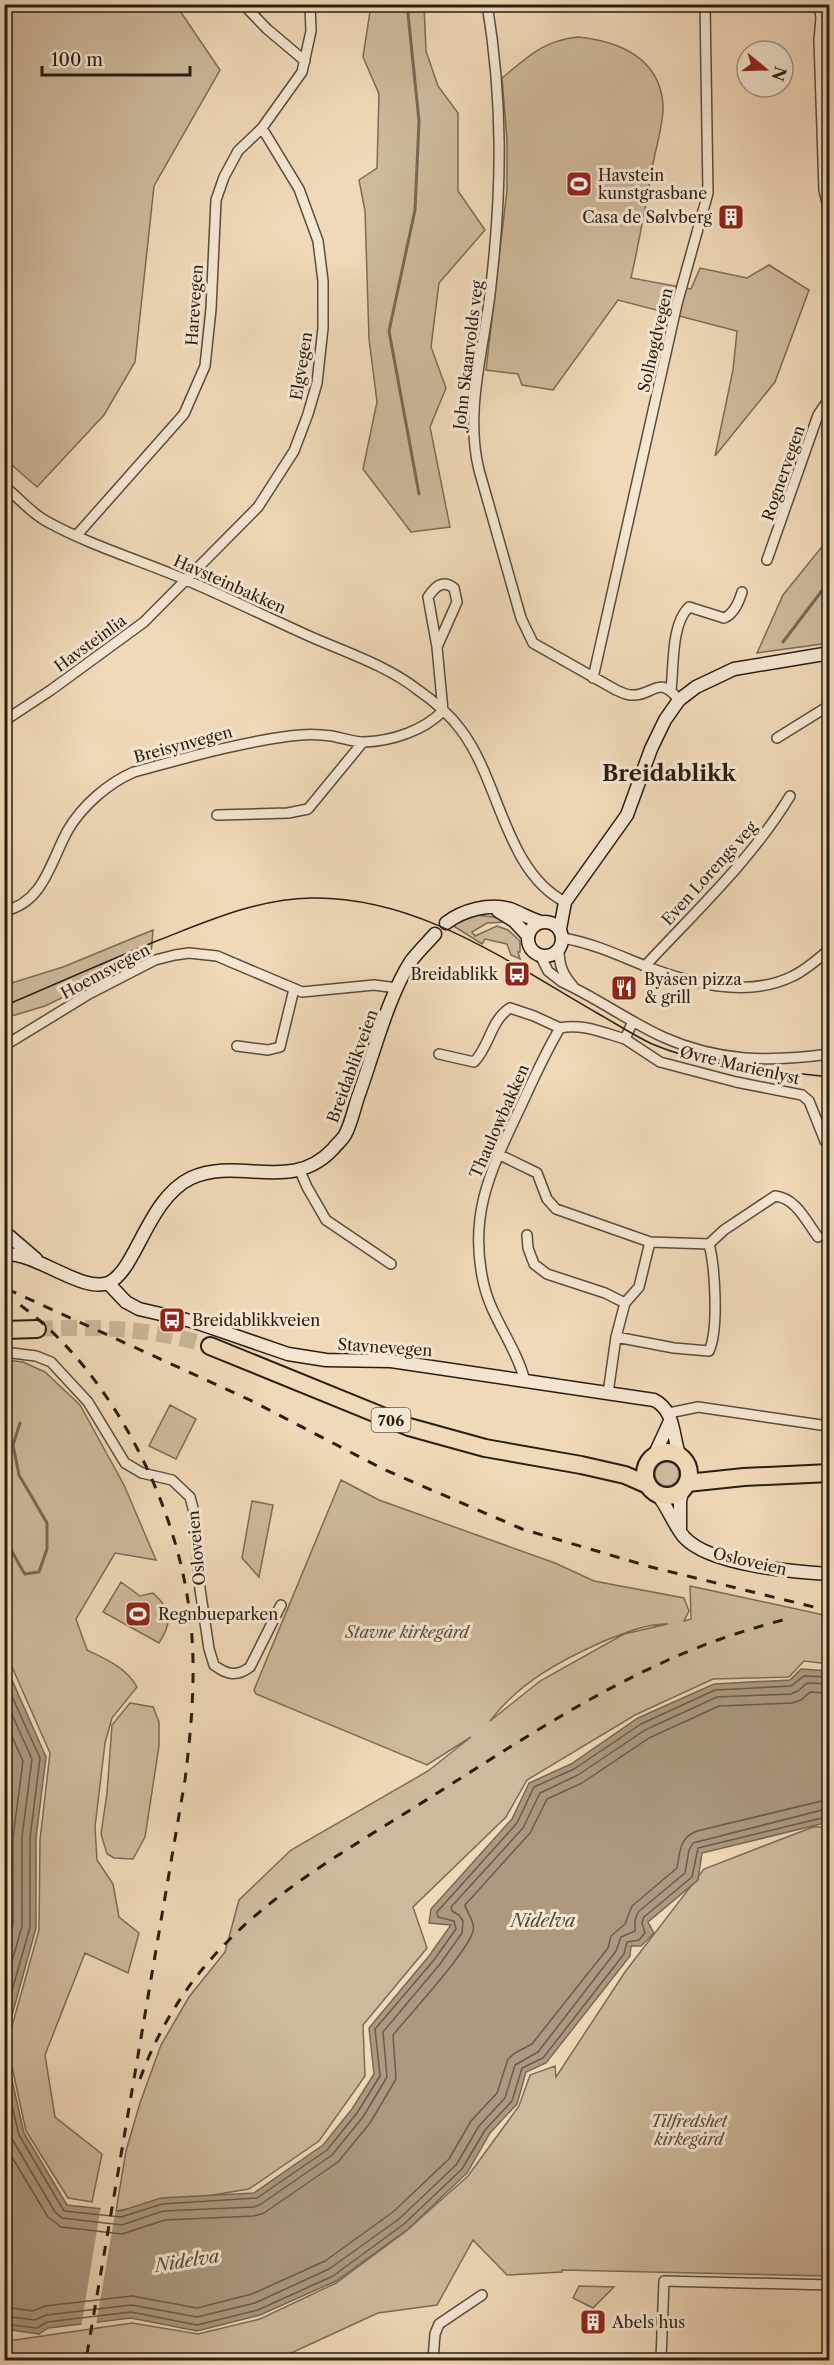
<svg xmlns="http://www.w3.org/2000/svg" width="834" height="2365" font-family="'Libre Caslon Text',serif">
<rect width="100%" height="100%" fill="#f0d9b8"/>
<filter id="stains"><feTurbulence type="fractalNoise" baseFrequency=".00333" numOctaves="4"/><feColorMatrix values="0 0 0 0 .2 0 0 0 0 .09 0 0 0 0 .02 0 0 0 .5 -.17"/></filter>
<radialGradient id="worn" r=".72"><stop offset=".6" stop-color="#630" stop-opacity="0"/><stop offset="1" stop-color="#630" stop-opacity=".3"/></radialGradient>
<path fill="#ceb99c" stroke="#7a6c57" stroke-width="1.5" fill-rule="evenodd" d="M4 5H176L220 70 154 186 135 362 104 415 37 487 5 459Z
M371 5H424L426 51 438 86 458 113V191L485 230 439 283 431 347 446 388 430 427 450 527 411 532 363 469 377 402 369 339 365 211 359 180 377 168 379 94 363 57Z
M578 37C619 41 660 58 663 105 664 123 655 150 652 169 646 206 639 242 631 278L691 289 700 268 747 278 769 265 809 290 775 382 715 456 733 370 737 331 618 300 553 390 522 385 518 374 486 370 507 190V140L502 78C529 56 542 41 578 37Z
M829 538V643L757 653 783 595Z
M476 915 494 917 508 922 487 923 472 932 475 936 497 926 508 930 520 941V952H518L520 959 511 955 507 944 485 939 482 944 452 925 468 917Z
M153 930 151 955 45 1006 5 1018V985L63 967Z
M5 1360 23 1362 45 1372 80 1405 124 1485 156 1560 115 1553 76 1619 87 1650C106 1659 127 1668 137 1687L112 1718 105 1743 95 1827 97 1860 113 1884 119 1917 139 1933 128 1973 85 1953 45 2055 55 2117 102 2154 92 2202 68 2198 26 2131 7 2044 39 1930 40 1840 50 1753 5 1651Z
M170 1405 196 1419 176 1459 149 1446Z
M655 1474a12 12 0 1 1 24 0a12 12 0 1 1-24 0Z
M341 1480 379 1500 555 1563 594 1581 684 1598 689 1611 684 1621 691 1619 690 1586 829 1616V1664L804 1661 789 1677 713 1679 635 1715 527 1780 506 1817 413 1907 427 1948 363 2025 365 2076 319 2141 249 2189 116 2211 126 2151 140 2103 161 2045 189 1997 225 1952 239 1900 291 1850 428 1771 471 1737 427 1765 256 1694 254 1690ZM668 1624 624 1634 540 1681 490 1721C519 1683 559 1661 602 1642 624 1633 644 1624 668 1624Z
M252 1501 273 1505 259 1577 242 1558Z
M121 1582 140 1596 153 1593C172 1610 173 1621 159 1643L103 1612Z
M130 1703 153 1707 159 1722V1746L145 1837 133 1859 114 1858 107 1854 101 1834 107 1793 112 1725Z
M813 1827H829V2276L562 2270V2272L507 2275 473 2240 437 2305 378 2313 276 2360H5V2347L8 2341 132 2323 198 2334 260 2319 336 2283 405 2232 468 2176 519 2106 530 2075 555 2066 556 2077 625 1972 704 1869Z
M579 2286 614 2287 593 2308 573 2298Z"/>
<path fill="#ac9980" stroke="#776854" stroke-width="1.5" d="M5 1664 46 1757 36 1838V1928L5 2041Z
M801 1669 829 1671V1822L702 1853 698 1880 648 1922 654 1933 641 1946H631L630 1956 546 2063 526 2072 517 2104 490 2133 467 2173 408 2229 336 2281 260 2315 197 2331 131 2318 48 2328 39 2334 5 2329 4 2045 24 2133 67 2205 121 2211 161 2198 254 2193 323 2145 352 2109 374 2074 369 2028 429 1956 451 1925 429 1923 431 1909 512 1819 529 1783 571 1764 638 1718 714 1684 790 1680Z"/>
<path fill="#f0d9b8" d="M101 2206 116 2208 96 2325 81 2327Z"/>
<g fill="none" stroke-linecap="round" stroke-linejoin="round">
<path stroke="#6a5c49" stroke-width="1.5" d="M4 1679 40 1758 30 1838V1927L4 2019
M4 1697 32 1759 22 1837V1926L4 1990
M4 1719 23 1761 13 1837V1925L4 1957
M4 2073 19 2135 64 2211 121 2217 162 2204 257 2198 327 2150 357 2113 380 2076 375 2029 434 1960 456 1929 454 1921 438 1917 437 1912 517 1823 534 1787 574 1769 641 1724 715 1690 791 1686 804 1676 830 1677
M4 2107 12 2139 55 2212 62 2218 122 2225 163 2211 254 2207 261 2204 332 2155 363 2117 387 2077 383 2032 440 1964 462 1933 463 1921 459 1915 452 1911 451 1907 523 1828 540 1793 578 1775 645 1730 717 1697 791 1694 798 1691 807 1683 830 1684
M4 2144 48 2217 61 2227 122 2234 165 2220 254 2216 264 2213 338 2162 370 2123 396 2079 393 2035C409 2015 468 1952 473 1931 475 1920 467 1914 465 1905L530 1833 547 1799 582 1783 649 1738 719 1706 792 1703 801 1700 810 1692 830 1693
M4 2307 33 2311 45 2306 132 2296 197 2308 252 2294 325 2261 393 2212 449 2159 471 2121 497 2093 508 2059 515 2053 532 2044 608 1948 611 1936 625 1924 632 1906 677 1868C680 1852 679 1838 697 1831L830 1799
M4 2316 35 2320 46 2315 132 2305 197 2317 255 2303 329 2269 399 2219 456 2165 479 2126 505 2098 515 2065 538 2052 616 1951 621 1937 635 1931V1920L638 1912 685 1873 689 1850 693 1843 830 1808
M4 2324 37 2328 47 2322 131 2312 197 2325 258 2310 333 2276 404 2224 462 2169 485 2130 512 2101 522 2068 543 2058 624 1954 627 1942 639 1940 645 1933 642 1923 644 1917 692 1877 698 1848 830 1816"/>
<path stroke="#776854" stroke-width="3" d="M407 4 419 121 415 210 389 331 419 494
M783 642 830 580
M4 1542C11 1546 19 1566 25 1574L39 1572 47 1549V1523L19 1475 13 1445 20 1423"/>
<path stroke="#c8b497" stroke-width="16" stroke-dasharray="16 8" stroke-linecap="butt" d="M37 1329C96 1326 152 1328 210 1346"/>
<defs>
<path id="street" d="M243 4 267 29 305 61
M487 4C503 100 502 189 491 285 485 347 464 409 479 470L521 618 533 643 616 690C621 692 626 695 631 695 653 697 658 673 679 700
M819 4 821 18 819 40 824 190 830 216
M4 486C18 497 31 513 46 521 89 545 139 560 184 579 226 597 267 617 309 636 345 652 386 665 418 690 434 701 450 715 461 730 500 781 505 871 565 902
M76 536 184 414 205 366 211 309 216 200 224 177 238 151 262 128 302 72 311 31 310 4
M767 560 818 415 830 397
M593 678 677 304 708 193 705 4
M671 690C674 665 671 624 689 607L724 618C734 614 739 602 742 592
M4 721 51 690 144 622 258 507 294 451 308 414 317 383 323 328V281L318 241 299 189 262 128
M777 738 830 705
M217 815 288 813 308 809 363 742
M4 911C44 903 51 860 68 830 82 806 108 783 134 772 186 758 237 743 290 736 303 734 319 734 332 736 342 738 353 742 364 742 392 741 423 731 443 711L437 647 428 597C435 587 442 579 454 588L457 602 437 647
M563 938C592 943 618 955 645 966 690 983 747 999 793 976 806 970 818 959 830 949
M559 949C559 964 562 974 573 986
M540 955 548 971 562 982C597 998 628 1021 663 1037 719 1062 769 1062 830 1054
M645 966C695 912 752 859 790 796
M625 1039 660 1062 736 1082 802 1095 809 1101 825 1141
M4 1046 89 994 155 960 175 955 189 953 217 956 302 992 374 985 397 988
M237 1046 268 1050 280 1047 294 989
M439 1054 474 1062C490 1046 490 1021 510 1008L534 1016 560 1028
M498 1154 537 1173 547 1199 556 1209 650 1242 709 1244 724 1230 775 1196C796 1198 806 1221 818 1237
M300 1171 307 1187 326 1220 391 1264
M527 1235 528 1248 534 1264 547 1274 605 1293 625 1303
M616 1337 674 1348 709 1351C719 1329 715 1267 709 1244
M4 1352 36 1356 51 1362 88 1402 125 1463 142 1473 172 1480 190 1497 194 1512 200 1589 209 1649 214 1665C227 1675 237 1677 250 1667L281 1605
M525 1381C516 1346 492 1319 484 1285 467 1214 492 1168 521 1106 533 1080 545 1053 560 1028 582 1023 604 1033 625 1039L633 1021
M608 1393 616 1337 625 1303 639 1287 650 1242
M669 1413 698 1407 821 1425
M433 2360 435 2334 439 2324 482 2295
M661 2360 664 2281 830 2285"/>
<path id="secondary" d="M498 911 514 921 528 936
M528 939a17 17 0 1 1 34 0a17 17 0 1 1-34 0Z
M446 923C463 910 489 903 510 909 521 913 530 919 541 922
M560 929 565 902 627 815 651 749 665 720 679 700 696 687 734 669 830 653
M8 1235 36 1259
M4 1254C36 1252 82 1293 108 1283 136 1272 147 1199 191 1178 239 1156 291 1194 333 1149 336 1145 342 1140 345 1135 351 1124 354 1109 358 1097 373 1056 388 996 411 961 418 952 427 943 435 934
M108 1283 126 1302 139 1309 195 1322 288 1354 326 1360 391 1361 654 1400C676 1411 672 1437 680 1457
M654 1456 670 1421
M657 1494C668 1507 673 1524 684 1537 709 1565 793 1572 830 1574
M680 1529V1501L683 1489"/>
<path id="highway" d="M4 1330 37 1329
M210 1346 409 1427 485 1448 581 1465 625 1475 648 1485
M645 1474a22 22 0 1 1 44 0a22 22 0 1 1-44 0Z
M687 1483 744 1477 830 1473"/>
</defs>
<use href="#street" stroke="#594d3c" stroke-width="12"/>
<use href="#secondary" stroke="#271e12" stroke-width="15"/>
<use href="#highway" stroke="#271e12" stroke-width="20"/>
<use href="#street" stroke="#f5e6d1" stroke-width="9"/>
<use href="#secondary" stroke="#f5e6d1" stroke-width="12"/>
<use href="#highway" stroke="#f0d9b8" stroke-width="16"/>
<path stroke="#271e12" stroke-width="1.5" d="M4 1006C56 984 107 961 159 940 208 921 257 899 311 898 418 896 508 962 597 1013 615 1023 633 1035 652 1044 709 1068 769 1070 830 1077"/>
<path stroke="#271e12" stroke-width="3" stroke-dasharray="10 10" stroke-linecap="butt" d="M7 1289 250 1400 383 1469 522 1529 651 1567 830 1611
M4 1294C103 1356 174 1494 189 1608 197 1666 192 1723 185 1780L86 2360
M140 2079C159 2027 188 1981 227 1942 281 1887 350 1848 415 1807 497 1756 577 1701 666 1661 705 1643 748 1629 790 1618"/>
</g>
<defs>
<symbol id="stadium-square" viewBox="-11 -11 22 22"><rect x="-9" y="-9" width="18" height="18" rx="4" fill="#8f2418" stroke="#f5e6d1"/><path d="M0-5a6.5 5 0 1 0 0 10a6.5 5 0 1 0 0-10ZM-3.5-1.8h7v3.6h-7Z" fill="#fff"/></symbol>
<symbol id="building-square" viewBox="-11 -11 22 22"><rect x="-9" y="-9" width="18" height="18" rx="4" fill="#8f2418" stroke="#f5e6d1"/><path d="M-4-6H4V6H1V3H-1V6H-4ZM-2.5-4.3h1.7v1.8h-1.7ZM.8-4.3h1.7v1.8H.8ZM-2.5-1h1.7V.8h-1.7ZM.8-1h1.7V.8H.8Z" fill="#fff"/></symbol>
<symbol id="bus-square" viewBox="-11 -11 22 22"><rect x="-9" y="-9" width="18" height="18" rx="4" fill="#8f2418" stroke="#f5e6d1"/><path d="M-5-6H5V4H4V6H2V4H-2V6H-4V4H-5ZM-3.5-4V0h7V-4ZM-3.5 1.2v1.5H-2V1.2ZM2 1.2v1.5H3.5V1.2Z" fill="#fff"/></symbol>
<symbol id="restaurant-square" viewBox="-11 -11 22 22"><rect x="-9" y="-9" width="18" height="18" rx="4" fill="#8f2418" stroke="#f5e6d1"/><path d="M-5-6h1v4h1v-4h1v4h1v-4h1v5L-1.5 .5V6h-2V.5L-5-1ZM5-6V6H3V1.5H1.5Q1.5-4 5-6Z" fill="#fff"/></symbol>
</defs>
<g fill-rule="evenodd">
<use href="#stadium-square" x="564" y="169" width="30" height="30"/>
<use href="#building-square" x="716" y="202" width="30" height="30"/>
<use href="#bus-square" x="502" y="959" width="30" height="30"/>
<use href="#restaurant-square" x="609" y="973" width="30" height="30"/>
<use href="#bus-square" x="157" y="1305" width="30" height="30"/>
<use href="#stadium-square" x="123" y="1599" width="30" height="30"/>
<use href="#building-square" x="578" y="2307" width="30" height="30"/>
</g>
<g text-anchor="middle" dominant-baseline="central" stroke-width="6" stroke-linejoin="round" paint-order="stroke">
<rect fill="#f5e6d1" stroke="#655a4b" stroke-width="1.5" x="371.5" y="1408" width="39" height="24" rx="4.5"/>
<g font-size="15" font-weight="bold" fill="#271e12">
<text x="391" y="1420">706</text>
</g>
<g font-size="16" fill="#271e12" stroke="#f5e6d1" text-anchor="start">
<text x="598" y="175">Havstein<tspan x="598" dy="18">kunstgrasbane</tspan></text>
<text x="712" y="217" text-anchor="end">Casa de Sølvberg</text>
<text x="498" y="974" text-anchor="end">Breidablikk</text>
<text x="644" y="979">Byåsen pizza<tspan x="644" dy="18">&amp; grill</tspan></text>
<text x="192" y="1320">Breidablikkveien</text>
<text x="158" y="1614">Regnbueparken</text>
<text x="612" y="2322">Abels hus</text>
</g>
<g font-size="16" fill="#271e12" stroke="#f5e6d1">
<text transform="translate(194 305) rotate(-86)">Harevegen</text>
<text transform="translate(655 340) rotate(-77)">Solhøgdvegen</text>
<text transform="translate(468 355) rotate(-83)">John Skaarvolds veg</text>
<text transform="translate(301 366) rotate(-81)">Elgvegen</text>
<text transform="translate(783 473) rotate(-71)">Rognervegen</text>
<text transform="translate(230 584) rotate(24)">Havsteinbakken</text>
<text transform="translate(90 643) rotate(-36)">Havsteinlia</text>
<text transform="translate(183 744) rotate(-15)">Breisynvegen</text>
<text transform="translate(709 873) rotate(-48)">Even Lorengs veg</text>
<text transform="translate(105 971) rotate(-28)">Hoemsvegen</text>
<text transform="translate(740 1065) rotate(13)">Øvre Marienlyst</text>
<text transform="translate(352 1066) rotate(-70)">Breidablikveien</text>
<text transform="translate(499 1121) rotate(-66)">Thaulowbakken</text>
<text transform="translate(385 1347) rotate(4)">Stavnevegen</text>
<text transform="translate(196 1548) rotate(-95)">Osloveien</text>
<text transform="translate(750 1561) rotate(13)">Osloveien</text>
</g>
<g font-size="16" font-style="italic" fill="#594c3b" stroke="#f5e6d1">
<text x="407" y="1632">Stavne kirkegård</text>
<text x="689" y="2121">Tilfredshet<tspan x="689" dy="18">kirkegård</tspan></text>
</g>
<g font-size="18" font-style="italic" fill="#564938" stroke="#f5e6d1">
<text x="543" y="1921">Nidelva</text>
<text transform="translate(187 2261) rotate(-9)">Nidelva</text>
</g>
<g font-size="22" font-weight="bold" fill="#271e12" stroke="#f5e6d1">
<text x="669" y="773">Breidablikk</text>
</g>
</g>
<rect width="834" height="2365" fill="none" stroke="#f0d9b8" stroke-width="24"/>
<rect x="6" y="6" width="822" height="2353" fill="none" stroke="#271e12" stroke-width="3"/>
<rect x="12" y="12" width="810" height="2341" fill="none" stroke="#271e12" stroke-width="1.5"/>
<g transform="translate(765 69) rotate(109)"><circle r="28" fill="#f5e6d1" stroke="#a39685" stroke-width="1.5"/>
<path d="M0-4.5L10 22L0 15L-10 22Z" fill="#8f2418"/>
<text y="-9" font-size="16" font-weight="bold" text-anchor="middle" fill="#271e12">N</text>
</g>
<path d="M42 66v9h148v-9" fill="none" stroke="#271e12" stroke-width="3"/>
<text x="51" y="66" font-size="18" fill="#271e12" stroke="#f5e6d1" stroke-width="4.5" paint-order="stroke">100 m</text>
<rect width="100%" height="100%" filter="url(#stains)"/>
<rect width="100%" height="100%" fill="url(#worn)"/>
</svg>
